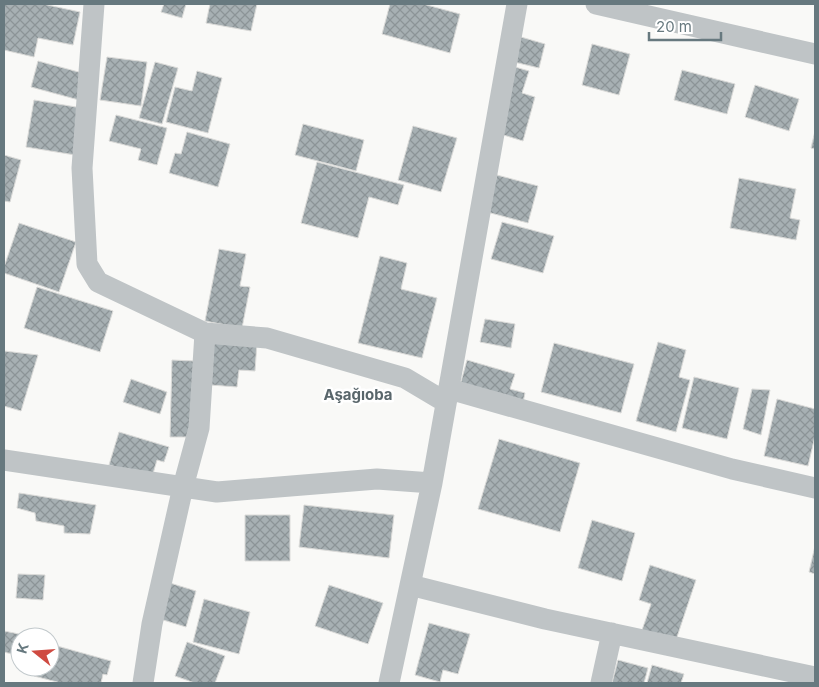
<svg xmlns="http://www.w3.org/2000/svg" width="819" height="687" font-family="Inter,sans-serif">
<defs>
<pattern id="building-cross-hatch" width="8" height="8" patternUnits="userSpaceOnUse" patternTransform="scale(1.25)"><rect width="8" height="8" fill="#a7b0b3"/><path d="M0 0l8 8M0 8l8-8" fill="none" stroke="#8c9497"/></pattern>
</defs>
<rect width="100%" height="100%" fill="#f9f9f7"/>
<path fill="url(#building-cross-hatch)" stroke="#dbdbd9" d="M4 4H43L80 12 73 45 38 38 34 57 4 50Z
M164 4H186L182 18 161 12Z
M210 4H257L251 31 206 23Z
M390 4H423L460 14 450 53 382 34Z
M521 37 545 44 539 68 514 62Z
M592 44 630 54 619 95 582 85Z
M107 57 147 62 141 106 100 100Z
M38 61 86 74 79 100 31 87Z
M155 62 178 68 162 124 139 118Z
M515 67 529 71 522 93 535 97 523 141 497 133Z
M682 70 735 84 727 114 674 100Z
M197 71 222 78 208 133 166 122 175 87 192 91Z
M755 85 799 99 789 131 745 117Z
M34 100 82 108 75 155 26 147Z
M116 115 167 128 157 165 138 160 141 149 109 141Z
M303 124 364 140 356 171 295 155Z
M413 126 457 138 441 192 398 180Z
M815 131V149L811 148Z
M187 132 230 144 218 187 169 173 175 153 181 154Z
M4 155 21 160 10 202 4 201Z
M317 162 404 185 398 205 369 197 358 238 301 223Z
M497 175 538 186 528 223 487 212Z
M739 178 796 189 790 218 800 220 796 240 730 228Z
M502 222 554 236 543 273 491 259Z
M19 223 76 242 59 292 4 273V267Z
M219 249 246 254 240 286 250 287 242 328 205 321Z
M380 256 407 263 401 289 437 298 422 358 358 343Z
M37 287 113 311 100 352 24 328Z
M485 319 515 324 511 348 480 342Z
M214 339 257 342 255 371 239 370 237 387 211 385Z
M658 342 686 350 679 377 690 380 676 432 636 421Z
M554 343 634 364 621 413 541 392Z
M4 351 38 355 21 411 4 406Z
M172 360 194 361 191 437H170Z
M467 360 515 374 510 389 525 393 522 407 459 389Z
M694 377 739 388 727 439 682 428Z
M131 379 167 392 160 414 123 402Z
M752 389 770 390 761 435 743 429Z
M777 399 815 409V436L808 466 764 456Z
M119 432 169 447 164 462 157 460 152 477 109 465Z
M499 439 580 463 560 532 478 509Z
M19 493 96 505 90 534 64 533V526L36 521 35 513 17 508Z
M304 505 394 515 389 558 299 547Z
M245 515H290V561H245Z
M592 520 635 533 622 581 578 568Z
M815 546V574L809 572Z
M650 565 696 580 675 643 641 633 651 604 639 600Z
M18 574 45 575 43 600 16 598Z
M170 583 196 591 186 627 160 619Z
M329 585 383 603 368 644 315 626Z
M204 599 250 612 239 654 193 642Z
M429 623 470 634 458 674 443 670 440 682 415 675Z
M4 631 24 635V637H20V656L4 652Z
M187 642 225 656 215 683H195L175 676Z
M50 644 111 661 107 675 103 674 101 683H61L34 676 37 667H50Z
M618 660 648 668 644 683H612Z
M652 665 684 674 681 683H647Z"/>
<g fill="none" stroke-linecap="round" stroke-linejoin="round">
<path stroke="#bfc4c6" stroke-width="21" d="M94 4 82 168 87 264 98 282 205 333 267 338 405 378 442 400 449 389 732 469 815 488
M596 4 815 54
M4 460 217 492 377 479 432 483
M410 585 545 619 815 677
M143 683 152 624 183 487 199 428 205 333
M389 683 432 483 517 4
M601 683 612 633"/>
</g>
<g text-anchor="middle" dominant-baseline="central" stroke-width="5" stroke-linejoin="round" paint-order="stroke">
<g font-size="15" font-weight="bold" fill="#59666b" stroke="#fff">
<text x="358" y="394">Aşağıoba</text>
</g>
</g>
<rect width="819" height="687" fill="none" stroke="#67797f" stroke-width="10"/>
<g transform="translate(35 652) rotate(287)"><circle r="24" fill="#ffffff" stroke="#c2c9cc"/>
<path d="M0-4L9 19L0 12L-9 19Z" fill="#cf4a41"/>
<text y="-8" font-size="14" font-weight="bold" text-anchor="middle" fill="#67797f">K</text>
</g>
<path d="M649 32v8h72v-8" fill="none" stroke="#67797f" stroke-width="2.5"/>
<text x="656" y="32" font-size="15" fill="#67797f" stroke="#ffffff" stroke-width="4" paint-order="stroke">20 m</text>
</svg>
